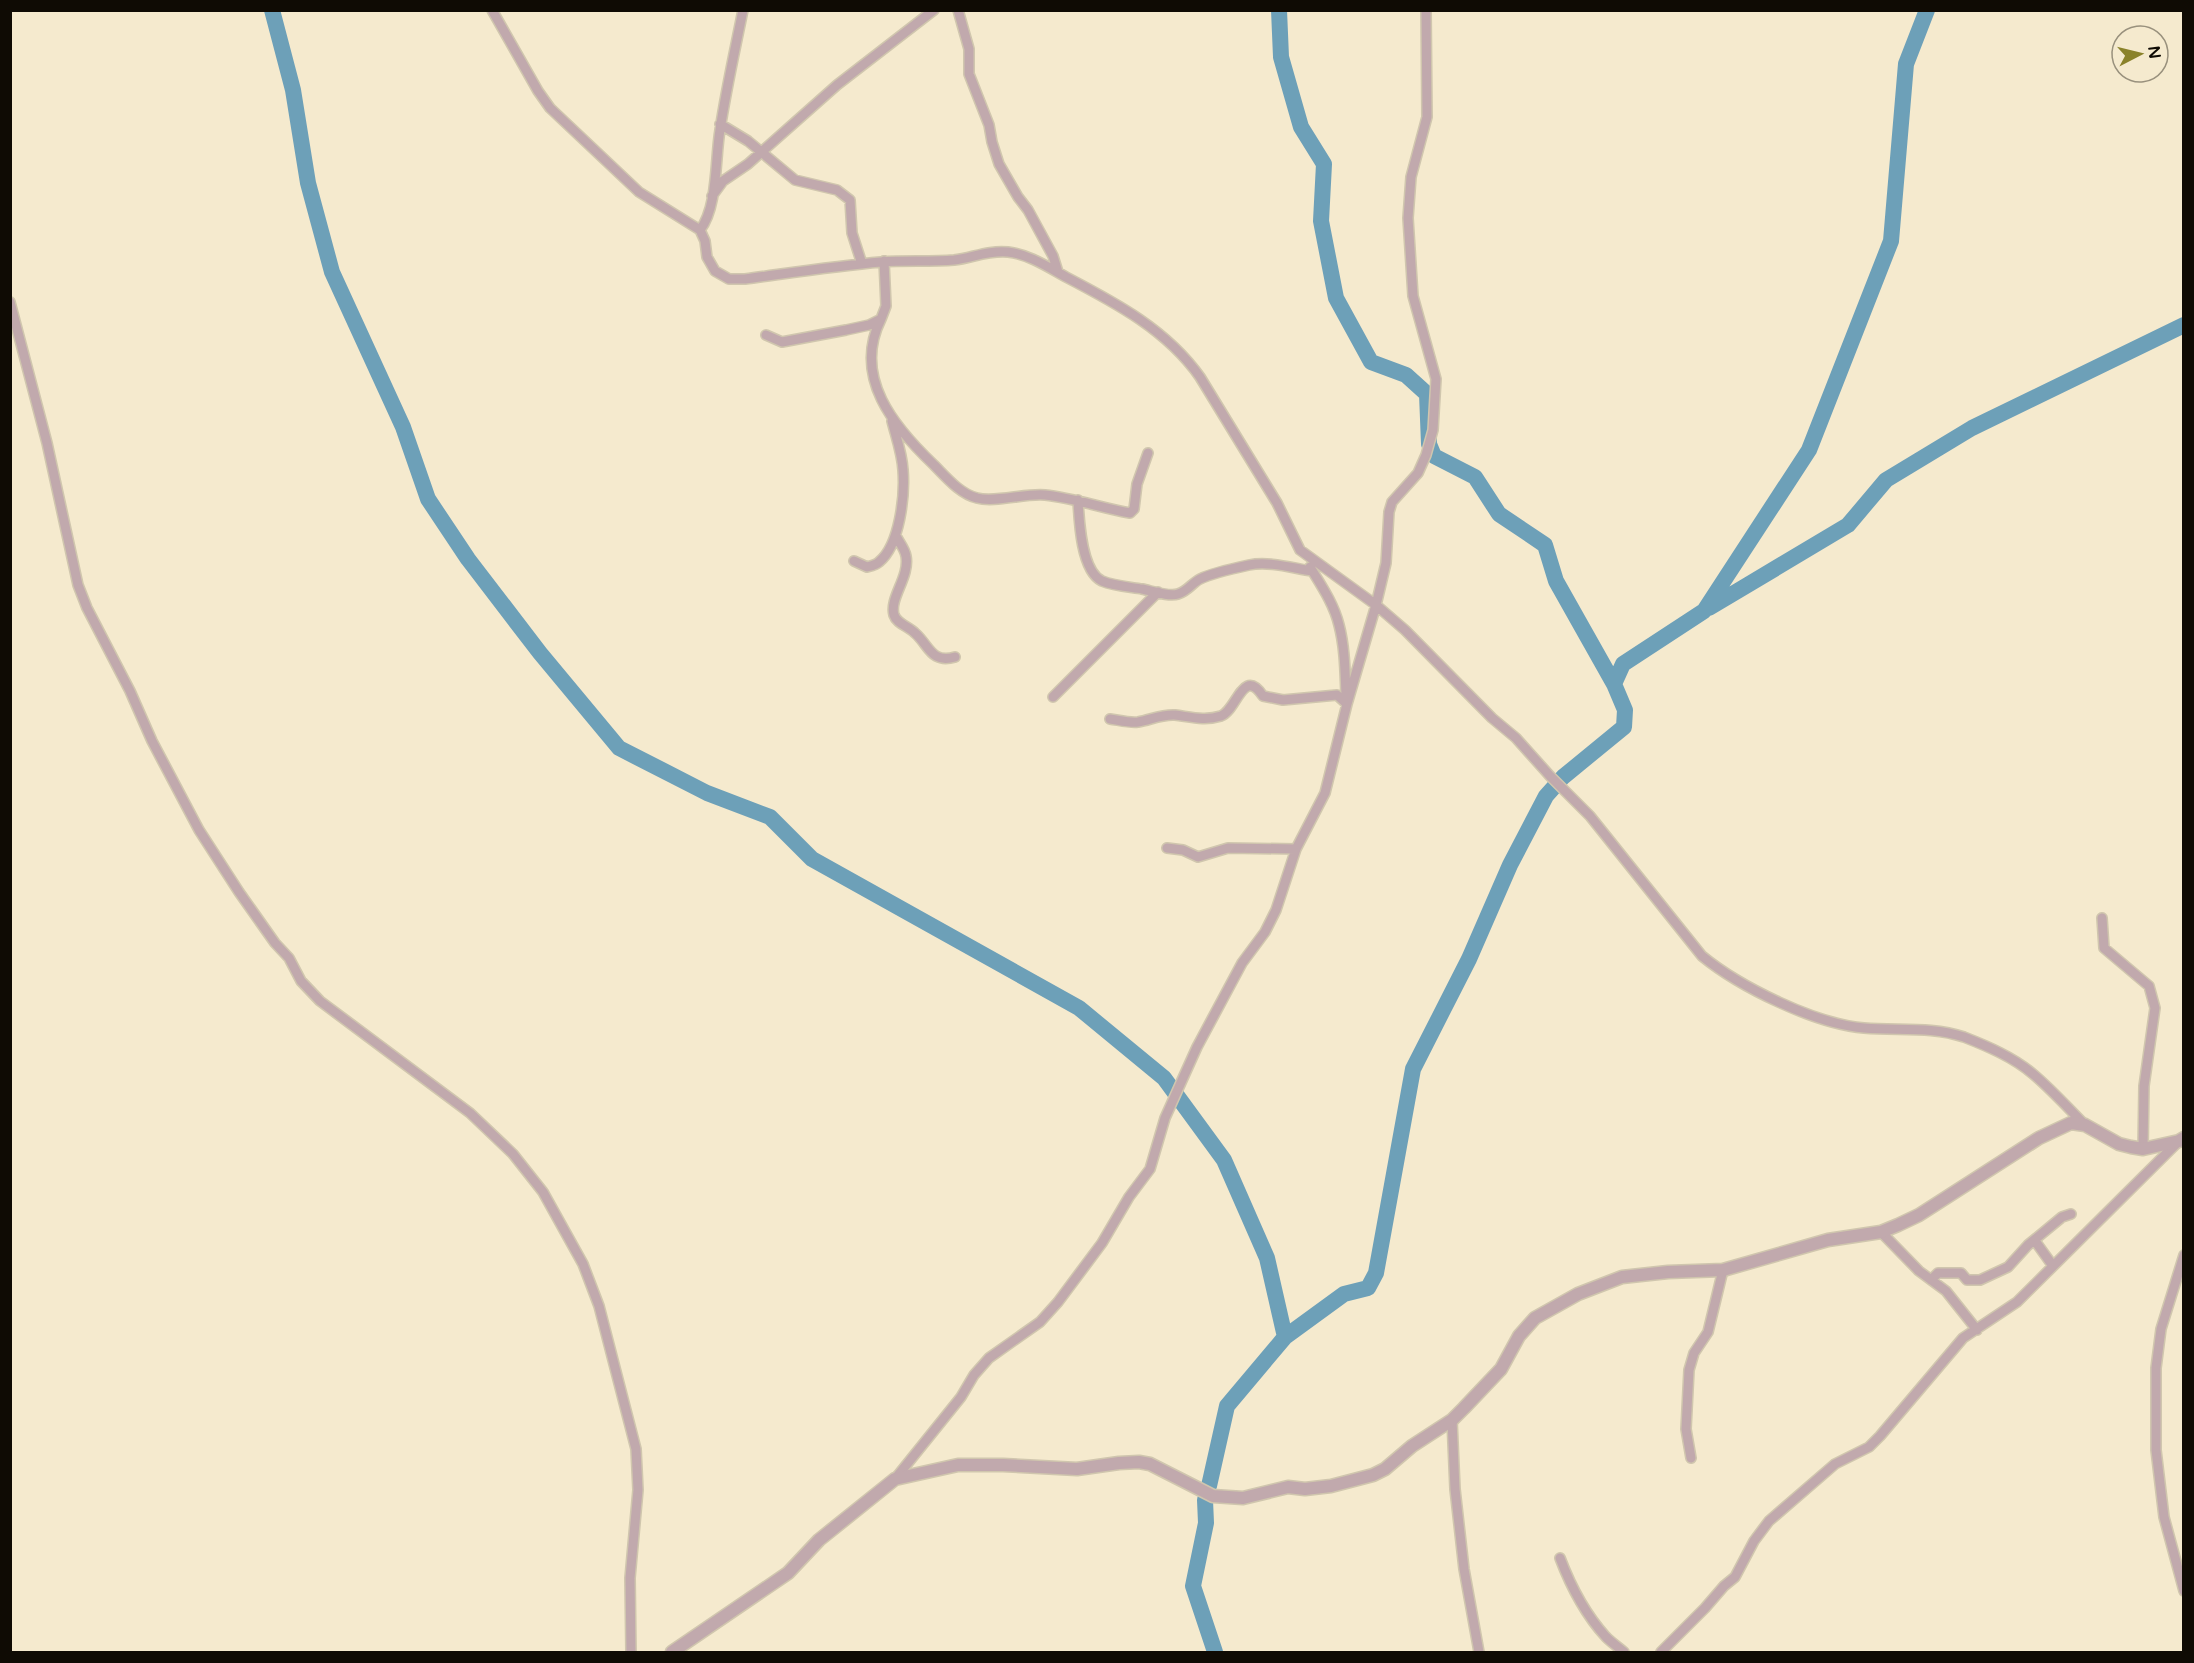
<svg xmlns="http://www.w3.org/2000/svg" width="2194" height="1663" font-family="'Varela Round',sans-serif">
<rect width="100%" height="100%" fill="#f5eace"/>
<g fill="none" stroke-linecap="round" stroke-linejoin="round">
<path stroke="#6da0b8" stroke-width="16" d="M272 10 293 90 308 183 332 272 403 427 428 499 468 559 540 653 619 748 707 793 770 817 812 859 1079 1008 1164 1078 1224 1160 1267 1258 1285 1337
M1279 10 1281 57 1301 127 1324 164 1321 221 1336 298 1371 362 1406 375 1427 394 1429 444 1434 456 1475 477 1499 514 1545 545 1556 581 1614 684
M1709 608 1848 525 1886 480 1972 428 2184 325
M1209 1486 1227 1406 1285 1337 1344 1294 1368 1288 1376 1273 1413 1069 1469 959 1510 865 1546 796 1563 777 1624 727 1625 710 1614 684 1623 664 1704 611 1809 450 1891 241 1906 64 1927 10
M1205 1500 1206 1523 1193 1586 1215 1652"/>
<defs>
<path id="minor" d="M492 10 538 91 550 108 639 192 700 230 705 241 707 257 715 271 729 279H745C790 273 835 266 881 262 905 260 930 262 954 260 972 258 988 250 1008 252 1028 254 1048 267 1066 277 1116 303 1167 330 1200 377L1277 503 1300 550 1376 605 1405 630 1492 718 1516 738 1550 776 1590 816 1702 956C1740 987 1815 1024 1864 1028 1898 1031 1931 1026 1964 1037 1987 1046 2013 1057 2033 1074 2051 1089 2068 1108 2085 1125
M958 10 969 49V74L989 125 992 142 999 164 1018 197 1028 210 1053 256 1058 272
M720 124 748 141 795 180 837 190 850 200 852 233 862 264
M712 196 723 181 748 164 837 85 934 10
M700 230C718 207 715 159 720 130 726 90 735 50 743 10
M10 302 47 443 78 585 87 608 130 691 152 741 199 830 239 892 275 943 289 958 301 981 320 1001 470 1113 513 1154 543 1192 583 1264 599 1306 636 1449 638 1490 630 1578 631 1652
M881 319C852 377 894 427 934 465 946 477 960 494 977 498 995 503 1025 493 1045 495 1074 498 1101 508 1130 513L1134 509 1137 484 1148 453
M766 335 782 342 846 330 869 325 881 319 886 306 884 261
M1078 500C1079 520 1081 571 1102 581 1114 586 1130 587 1142 589 1152 591 1169 597 1178 594 1188 591 1192 583 1200 579 1212 573 1235 568 1249 565 1269 561 1292 568 1312 571
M896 536C899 542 905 549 906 556 910 577 889 598 894 615 897 624 908 626 915 633 929 645 931 664 955 657
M854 561 867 567C871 566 876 565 879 562 900 545 905 495 903 470 902 453 896 437 892 421
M1310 567C1321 585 1334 604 1339 625 1345 648 1345 672 1346 695
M1053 697 1158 592
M1110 719C1118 720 1129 723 1138 722 1150 720 1162 714 1175 715 1191 717 1205 721 1221 716 1237 710 1243 666 1263 696L1283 700 1337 695 1347 704
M1167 848 1183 850 1198 857 1228 848 1296 849
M2102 918 2104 948 2149 986 2155 1008 2144 1086 2143 1149
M1881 1232 1919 1271 1946 1291 1977 1330
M2035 1241 2053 1266
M2184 1255 2161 1329 2156 1368V1450L2164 1517 2184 1591
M1931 1280 1938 1273H1961L1967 1280H1980L2008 1267 2028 1245 2062 1217 2071 1214
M1452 1420 1455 1489 1464 1569 1479 1652
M1691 1458 1686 1429 1689 1370 1694 1353 1708 1332 1723 1270
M895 1479 961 1397 974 1375 989 1358 1040 1322 1058 1302 1102 1243 1129 1197 1150 1169 1165 1118 1197 1047 1242 963 1265 932 1276 910 1296 849 1325 793 1347 704 1376 605 1386 563 1389 512 1392 502 1418 473 1426 455 1433 430 1436 379 1413 296 1408 218 1411 177 1427 117 1426 10
M1560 1558C1571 1587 1585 1614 1606 1637 1611 1642 1618 1647 1624 1652
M1661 1652 1705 1608 1724 1586 1735 1577 1754 1541 1769 1521 1835 1464 1869 1447 1880 1436 1963 1338 2017 1302 2179 1141"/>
<path id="tertiary" d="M672 1652 788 1573 819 1540 895 1479 958 1465H1003L1077 1469 1119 1463 1139 1462 1150 1464 1213 1496 1243 1498 1288 1487 1305 1489 1331 1486 1373 1475 1385 1469 1412 1446 1452 1420 1464 1408 1501 1369 1519 1336 1535 1318 1578 1294 1622 1277 1668 1272 1723 1270 1828 1240 1881 1232 1898 1225 1919 1215 2039 1138 2071 1123 2085 1125 2119 1144 2131 1147 2143 1149 2179 1141 2184 1138"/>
</defs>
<use href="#minor" stroke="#d0c6ae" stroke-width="12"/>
<use href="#tertiary" stroke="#d0c6ae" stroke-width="15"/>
<use href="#minor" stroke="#c1a9ad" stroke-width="9"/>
<use href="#tertiary" stroke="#c1a9ad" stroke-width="12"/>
</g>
<rect width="2194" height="1663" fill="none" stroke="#0f0b04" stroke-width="24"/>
<g transform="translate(2140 54) rotate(83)"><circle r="28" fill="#f5eace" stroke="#99917d" stroke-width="1.5"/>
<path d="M0-4.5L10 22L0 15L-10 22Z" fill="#8a822a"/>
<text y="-9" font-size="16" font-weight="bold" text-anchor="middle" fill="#0f0b04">N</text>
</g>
</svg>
